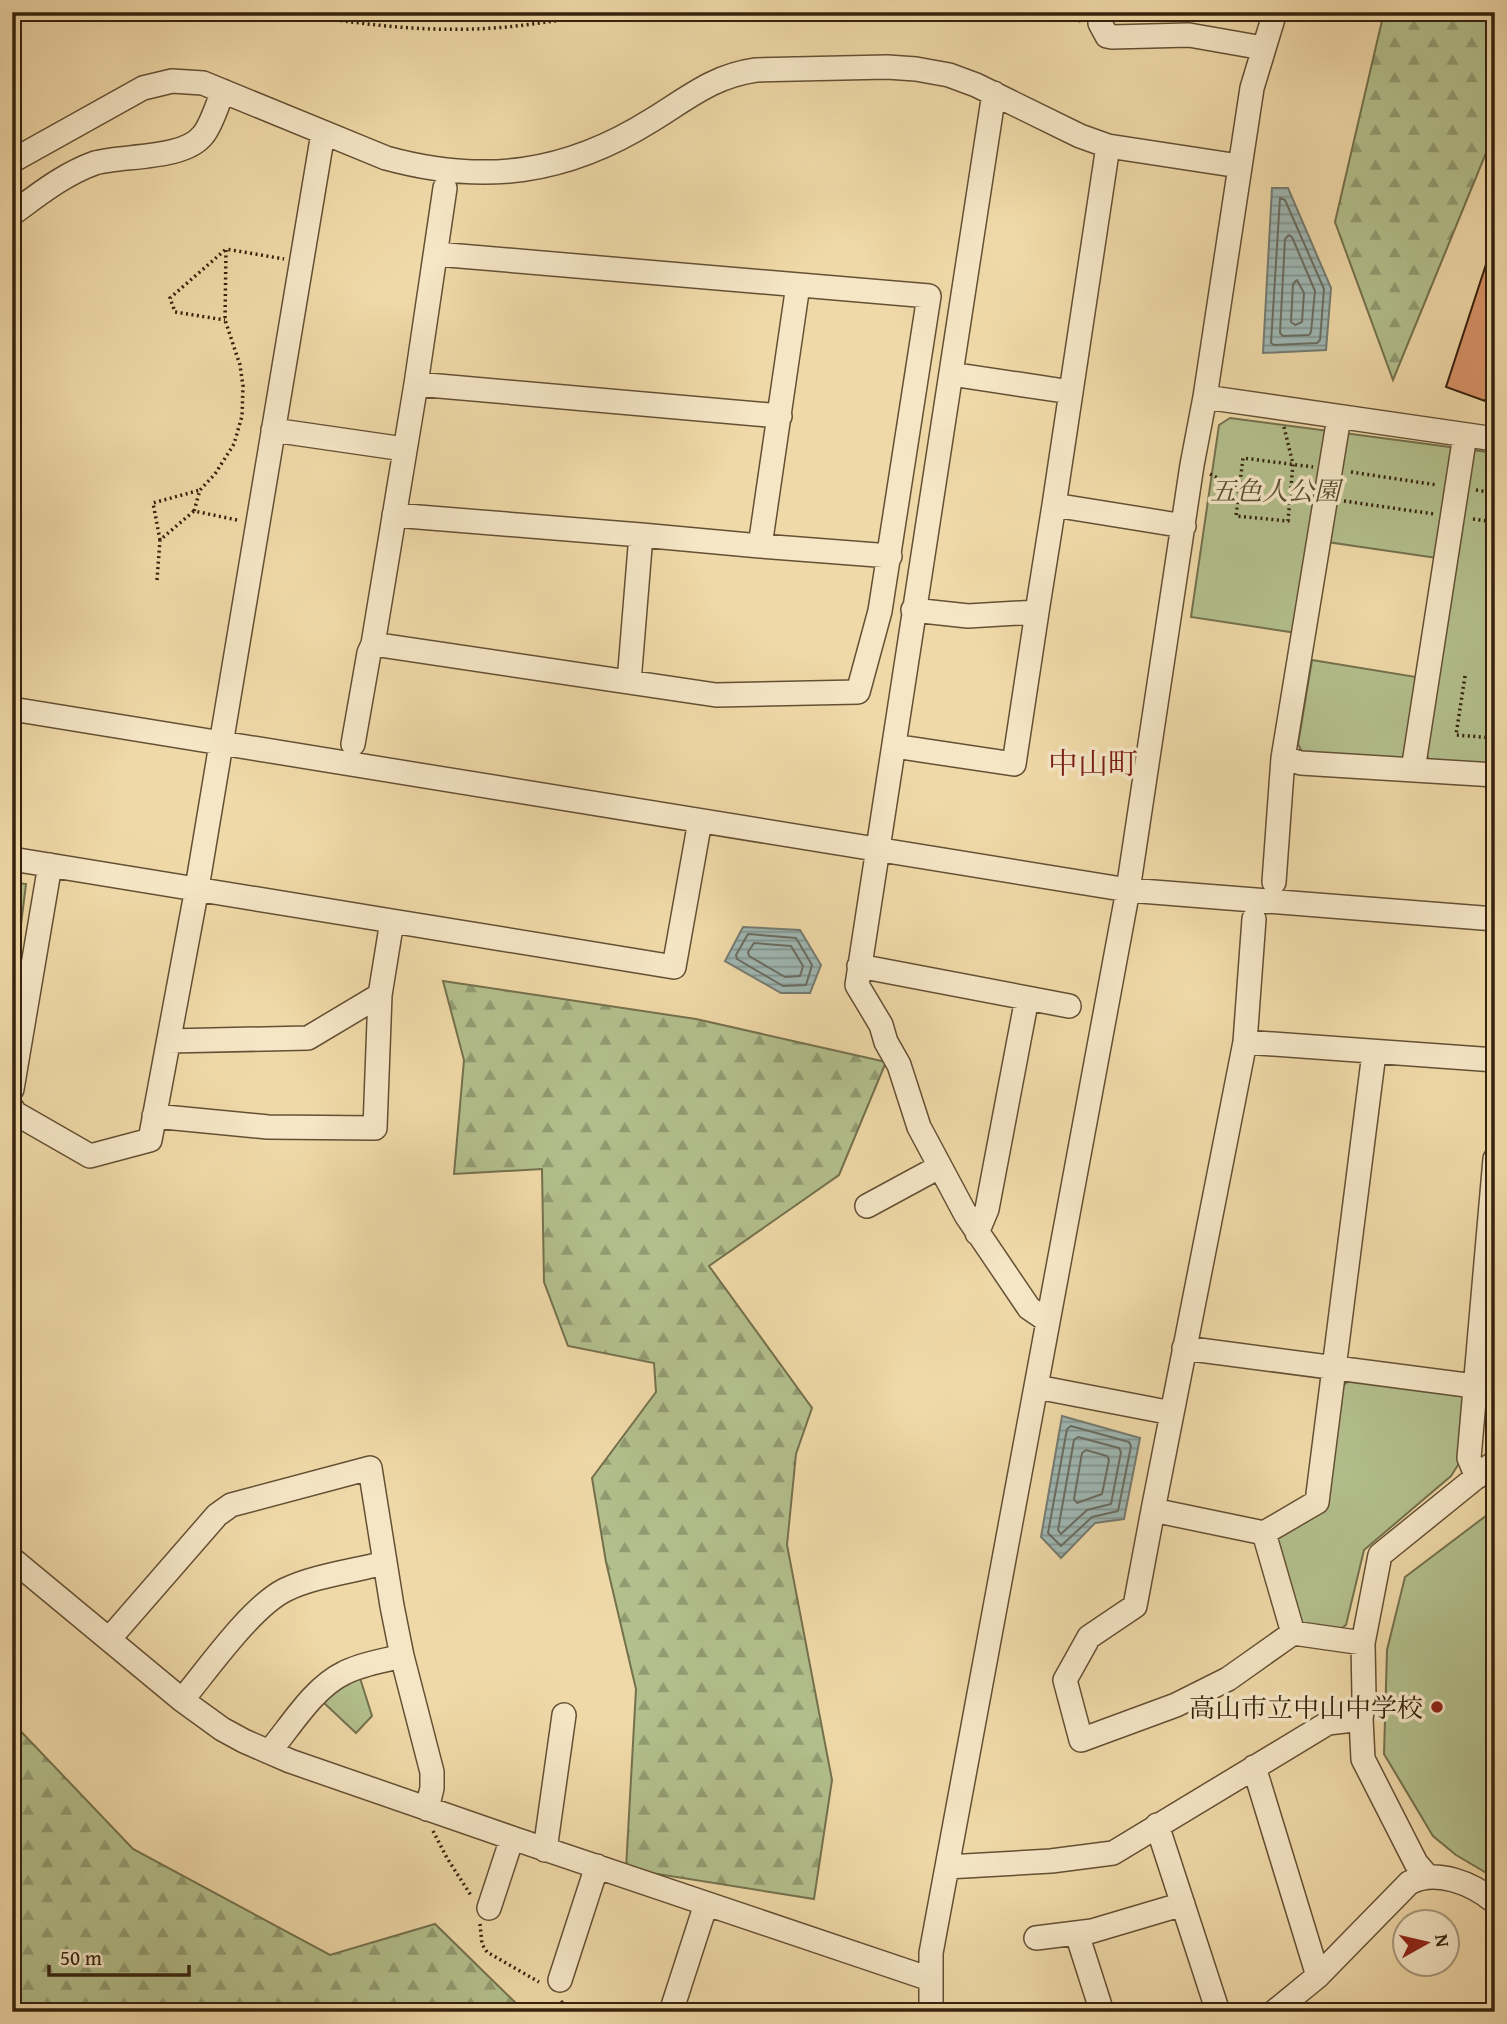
<svg xmlns="http://www.w3.org/2000/svg" width="1507" height="2024" font-family="'Gentium Book Plus','Noto Serif JP',serif">
<defs>
<pattern id="forest-firs" width="22" height="20" patternUnits="userSpaceOnUse" patternTransform="scale(1.75)"><rect width="22" height="20" fill="#b3c08d"/><path d="M5 1l3.5 6h-7zM16 11l3.5 6h-7z" fill="#929c72"/></pattern>
<pattern id="water-rules" width="6" height="5" patternUnits="userSpaceOnUse" patternTransform="scale(1.75)"><rect width="6" height="5" fill="#9eb7b3"/><path d="M0 2.5h6" fill="none" stroke="#829490"/></pattern>
</defs>
<rect width="100%" height="100%" fill="#f0d9a8"/>
<filter id="stains"><feTurbulence type="fractalNoise" baseFrequency=".00286" numOctaves="4"/><feColorMatrix values="0 0 0 0 .2 0 0 0 0 .09 0 0 0 0 .02 0 0 0 .5 -.17"/></filter>
<radialGradient id="worn" r=".72"><stop offset=".6" stop-color="#630" stop-opacity="0"/><stop offset="1" stop-color="#630" stop-opacity=".3"/></radialGradient>
<path fill="url(#forest-firs)" stroke="#74714d" stroke-width="2" d="M1384 12H1495V131L1393 380 1335 222Z
M443 981 696 1019 886 1062 839 1175 709 1266 812 1408 796 1454 787 1545 832 1780 814 1899 626 1869 636 1689 606 1562 592 1478 656 1392 654 1363 568 1346 544 1282 542 1169 454 1174 464 1060Z
M12 1722 133 1849 330 1955 435 1924 525 2012H12Z"/>
<path fill="#b3c08d" stroke="#74714d" stroke-width="2" d="M1230 418 1495 453V766L1430 761 1426 754 1451 560 1313 540 1297 633 1191 617 1219 425Z
M1312 660 1416 677 1406 756 1398 759 1302 752 1298 744Z
M12 882 26 884 16 965 12 964Z
M1349 1380 1461 1393 1465 1400 1458 1465 1451 1476 1364 1550 1346 1625 1339 1630 1305 1626 1298 1619 1276 1543 1281 1533 1327 1506 1342 1387Z
M1495 1509V1878L1456 1855 1433 1836 1384 1754 1387 1650 1405 1577Z
M360 1678 372 1716 356 1733 323 1702 333 1691Z"/>
<path fill="url(#water-rules)" stroke="#747b71" stroke-width="2" d="M1272 188H1288L1331 288 1326 350 1263 353Z
M743 927 800 930 821 965 810 993H781L725 961Z
M1062 1416 1140 1438 1124 1519 1095 1523 1061 1558 1041 1537Z"/>
<g fill="none" stroke-linecap="round" stroke-linejoin="round">
<path stroke="#6a6c60" stroke-width="2" d="M1280 198 1285 200 1324 289 1320 340 1317 343 1274 345 1271 343Z
M1289 235 1292 237 1315 291 1311 332 1309 335 1283 336 1280 333 1285 239Z
M1297 280 1304 293 1302 322 1295 325 1291 322 1293 284Z
M748 934 796 938 812 965 806 985 783 986 737 959 736 955Z
M754 943 791 946 803 966 800 976 785 977 749 956 748 952Z
M1071 1426 1129 1442 1131 1446 1118 1511 1092 1517 1061 1546 1048 1533 1067 1429Z
M1078 1437 1119 1448 1121 1452 1111 1504 1087 1510 1061 1534 1058 1530 1074 1440Z
M1086 1450 1107 1456 1109 1460 1102 1494 1077 1503 1074 1499 1082 1453Z"/>
</g>
<path fill="#d89368" stroke="#35220d" stroke-width="2" d="M1492 246 1495 247V369L1485 401 1446 387Z"/>
<g fill="none" stroke-linecap="round" stroke-linejoin="round">
<defs>
<path id="minor" d="M1100 23 1107 36 1112 37 1189 35 1263 48
M994 93 857 985 881 1025 886 1042 899 1065 919 1127 966 1215 1029 1308 1048 1321
M1108 146 1054 505 1184 526
M12 161 143 88 172 81 203 83 386 158C484 185 566 174 652 120 688 98 713 76 756 70L887 67 916 69 949 75 976 85 1080 136 1108 146 1239 166
M12 214C38 195 64 174 95 163 122 155 184 160 203 135 212 124 217 105 223 91
M951 374 1071 392
M416 384 780 416
M1205 397 1495 439
M1339 417 1283 758 1301 763 1495 775
M273 430 404 449
M394 515 641 535
M760 546 890 556
M913 610 968 616 1037 612 1054 505
M373 644 716 695 858 692 880 611 929 296 436 254
M629 682 641 535 760 546 798 285
M12 709 1128 890 1495 919
M353 744 369 653 373 644 416 384 445 188
M894 746 1014 764 1037 612
M1413 770 1465 435
M12 859 392 921
M1274 882 1283 758
M859 966 1027 998 987 1209 977 1233
M1027 998 1069 1006
M169 1041 308 1038 380 995 392 921 674 967 700 821
M1245 1042 1254 919
M12 1089 50 865
M12 1108 15 1113 90 1156 150 1140 197 888 323 133
M154 1116 268 1127 375 1128 380 995
M867 1206 939 1167
M1184 1348 1474 1386
M1037 1387 1172 1413
M1477 1477 1469 1458 1495 1159
M1153 1510 1135 1606 1089 1637 1065 1680 1081 1740 1176 1705 1228 1679 1293 1633
M1264 1533 1317 1502 1374 1053
M12 1559 182 1700 222 1729 244 1741 290 1761 512 1838 930 1979
M110 1638 217 1515 231 1505 370 1468 392 1606 402 1656 432 1772V1788L427 1809
M1363 1643 1293 1633 1264 1533 1153 1510 1245 1042 1495 1060
M182 1700C208 1669 251 1607 285 1590 313 1576 354 1571 384 1563
M269 1752C291 1726 313 1688 344 1673 361 1664 383 1661 402 1656
M1254 1767 1318 1976
M1157 1825 1218 2012
M545 1850 564 1715
M947 1867 1051 1861 1113 1853 1328 1723 1361 1719
M1428 1877 1416 1863 1363 1759 1361 1719 1364 1697 1363 1643 1380 1555 1495 1462
M489 1908 512 1838
M1077 1934 1102 2012
M1036 1938 1092 1931 1183 1904
M560 1980 597 1866
M672 2009 706 1904
M931 2012V1953L1128 890 1192 465 1205 397 1252 88 1275 12
M1274 2012 1318 1976 1409 1883C1437 1868 1473 1884 1495 1902"/>
</defs>
<use href="#minor" stroke="#645034" stroke-width="26"/>
<path stroke="#35220d" stroke-width="3.5" stroke-dasharray="2 3.5" stroke-linecap="butt" d="M286 12C370 26 447 36 532 24 552 21 571 20 590 12
M1030 12 1045 17 1083 21
M225 250 170 298 175 312 225 320
M1284 427 1293 464 1288 521 1236 516 1243 458 1313 467
M1351 472 1437 485
M1210 474 1239 489
M1476 490 1495 493
M1290 494 1305 496
M1344 501 1434 514
M1473 519 1495 522
M237 520 194 511 200 490 215 474 234 444 242 416 243 386 240 365 225 320 226 249 284 259
M160 540 153 503 200 490
M1495 549 1492 581H1495
M157 580 160 540 194 511
M1465 676 1456 735 1495 738
M433 1831 447 1858 472 1897
M480 1924 482 1944 487 1952 539 1982
M561 2001 570 2012"/>
<use href="#minor" stroke="#f5e6c6" stroke-width="23"/>
</g>
<circle fill="#8f2418" stroke="#f5e6c6" stroke-width="2.5" cx="1437" cy="1707" r="7"/>
<g text-anchor="middle" dominant-baseline="central" stroke-width="7" stroke-linejoin="round" paint-order="stroke">
<g font-size="26" font-style="italic" fill="#544a2d" stroke="#f5e6c6">
<text x="1275" y="490">五色人公園</text>
</g>
<g font-size="26" fill="#35220d" stroke="#f5e6c6" text-anchor="end">
<text x="1423" y="1707">高山市立中山中学校</text>
</g>
<g font-size="30" fill="#7a1f14" stroke="#f5e6c6">
<text x="1093" y="763">中山町</text>
</g>
</g>
<rect width="1507" height="2024" fill="none" stroke="#f0d9a8" stroke-width="42"/>
<rect x="14" y="14" width="1479" height="1996" fill="none" stroke="#35220d" stroke-width="3.5"/>
<rect x="21" y="21" width="1465" height="1982" fill="none" stroke="#35220d" stroke-width="2"/>
<g transform="translate(1426 1943) rotate(82)"><circle r="33" fill="#f5e6c6" stroke="#a8987c" stroke-width="2"/>
<path d="M0-5L12 26L0 18L-12 26Z" fill="#8f2418"/>
<text y="-10" font-size="19" font-weight="bold" text-anchor="middle" fill="#35220d">N</text>
</g>
<path d="M49 1965v10h140v-10" fill="none" stroke="#35220d" stroke-width="3.5"/>
<text x="60" y="1965" font-size="21" fill="#35220d" stroke="#f5e6c6" stroke-width="5" paint-order="stroke">50 m</text>
<rect width="100%" height="100%" filter="url(#stains)"/>
<rect width="100%" height="100%" fill="url(#worn)"/>
</svg>
